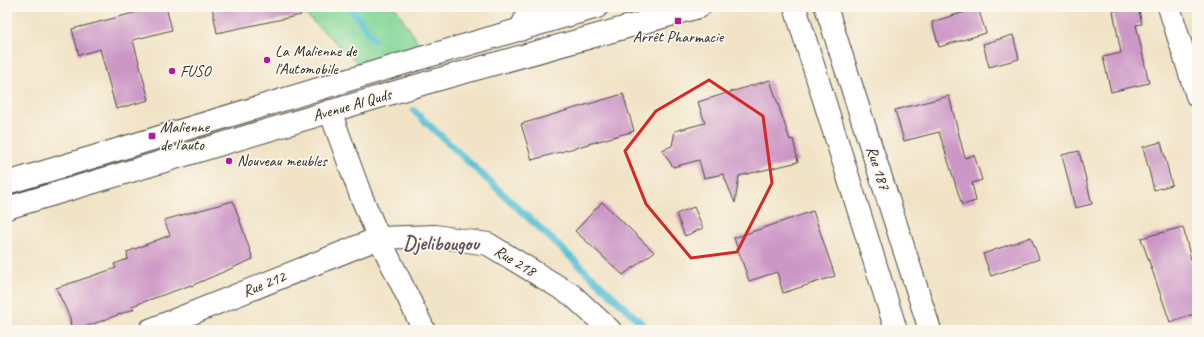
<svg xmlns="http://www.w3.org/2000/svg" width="1204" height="337" font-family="Caveat,sans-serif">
<rect width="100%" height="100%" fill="#fbf7ec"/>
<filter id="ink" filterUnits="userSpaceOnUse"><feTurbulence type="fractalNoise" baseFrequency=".025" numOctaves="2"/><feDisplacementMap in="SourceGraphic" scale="8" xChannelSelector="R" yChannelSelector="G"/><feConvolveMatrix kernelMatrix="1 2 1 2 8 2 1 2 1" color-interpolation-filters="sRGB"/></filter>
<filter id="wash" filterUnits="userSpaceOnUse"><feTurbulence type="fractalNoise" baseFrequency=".012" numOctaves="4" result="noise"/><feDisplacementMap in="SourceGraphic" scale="16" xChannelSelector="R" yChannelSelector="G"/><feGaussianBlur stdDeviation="0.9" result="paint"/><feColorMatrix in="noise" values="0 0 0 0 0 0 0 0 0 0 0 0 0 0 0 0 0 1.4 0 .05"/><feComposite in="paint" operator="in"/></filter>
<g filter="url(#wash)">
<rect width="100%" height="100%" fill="#f1e3c6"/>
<path fill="#82d697" stroke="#568061" d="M297 7H395L422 48 361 66Z"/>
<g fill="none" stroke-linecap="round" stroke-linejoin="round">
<path stroke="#5bc3d7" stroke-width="7" d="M350 7 374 40
M414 111 649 330"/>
</g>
<g id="blocks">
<path fill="#cc97c6" d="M157 7H166L172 30 133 40 149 100 116 109 100 49 79 55 72 29Z
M212 7H300L301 15 217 33Z
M1136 7H1138L1142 24 1136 25 1149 83 1111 92 1103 57 1121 53 1113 11Z
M978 8 986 33 939 47 932 22Z
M1013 35 1019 59 989 67 983 44Z
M770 80 790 140 793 139 798 162 739 176 735 203 723 174 704 178 699 160 673 167 662 150 672 146 675 131 705 123 698 102Z
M623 94 634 131 532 160 521 124Z
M949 96 965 158 974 155 982 180 972 183 976 201 962 205 939 132 904 141 895 110Z
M1161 142 1172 185 1154 190 1143 147Z
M1079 151 1092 204 1075 208 1062 155Z
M233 201 253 259 191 286V285L132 306 134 309 77 330H71L70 318 56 288 116 268 114 264 128 259 127 252 170 235 164 220Z
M602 202 654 252 623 275 575 231Z
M694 207 703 228 685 236 676 214Z
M813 211 835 276 783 293 777 272 749 281 734 238Z
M1183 227 1197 284V313L1170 322 1141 238Z
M1031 237 1039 259 991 276 983 254Z"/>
</g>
</g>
<g filter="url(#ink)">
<use href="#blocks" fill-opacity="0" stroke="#494742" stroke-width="1"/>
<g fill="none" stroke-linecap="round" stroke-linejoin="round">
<defs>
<path id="minor" d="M1169 7 1197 96
M520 30 531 7
M330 111 361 196 379 238 424 330
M150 330 379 238 435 236 488 244 572 295 610 330"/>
<path id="tertiary" d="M795 7 896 330
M826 7 930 330"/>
<path id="primary" d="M7 183 418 59 597 7
M7 208 429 82 699 7"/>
</defs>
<use href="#minor" stroke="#494742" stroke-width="24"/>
<use href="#tertiary" stroke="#494742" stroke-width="24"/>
<use href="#primary" stroke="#494742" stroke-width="24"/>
<use href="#minor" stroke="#fff" stroke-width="22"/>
<use href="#tertiary" stroke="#fff" stroke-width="22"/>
<use href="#primary" stroke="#fff" stroke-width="22"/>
</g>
</g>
<path fill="none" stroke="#d62828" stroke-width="3" stroke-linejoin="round" d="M709 80 763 116 772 183 737 252 691 258 646 204 625 151 656 111Z"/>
<g fill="#b5179e" stroke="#fbf7ec" stroke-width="1.5">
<rect x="674" y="17" width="8" height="8" rx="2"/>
<circle cx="267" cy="60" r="4"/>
<circle cx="172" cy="71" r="4"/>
<rect x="148" y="132" width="8" height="8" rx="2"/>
<circle cx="229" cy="161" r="4"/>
</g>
<g text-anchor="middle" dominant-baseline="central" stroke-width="3.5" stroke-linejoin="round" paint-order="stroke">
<g font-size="16" fill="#2b2b2b" stroke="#fbf7ec" text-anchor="start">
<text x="678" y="37" text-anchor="middle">Arrêt Pharmacie</text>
<text x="275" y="51">La Malienne de<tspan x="275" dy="18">l'Automobile</tspan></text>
<text x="180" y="71">FUSO</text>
<text x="160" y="127">Malienne<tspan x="160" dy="18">de l'auto</tspan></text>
<text x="237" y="161">Nouveau meubles</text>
</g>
<g font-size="16" fill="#2b2b2b" stroke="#fbf7ec">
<text transform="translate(352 105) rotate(-16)">Avenue Al Quds</text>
<text transform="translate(878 168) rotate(72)">Rue 187</text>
<text transform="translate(515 261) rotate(31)">Rue 218</text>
<text transform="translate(264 284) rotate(-22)">Rue 212</text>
</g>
<g font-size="20" font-weight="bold" fill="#635161" stroke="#fbf7ec">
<text x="441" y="243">Djelibougou</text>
</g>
</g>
<rect width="1204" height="337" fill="none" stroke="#fbf7ec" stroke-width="24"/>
</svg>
